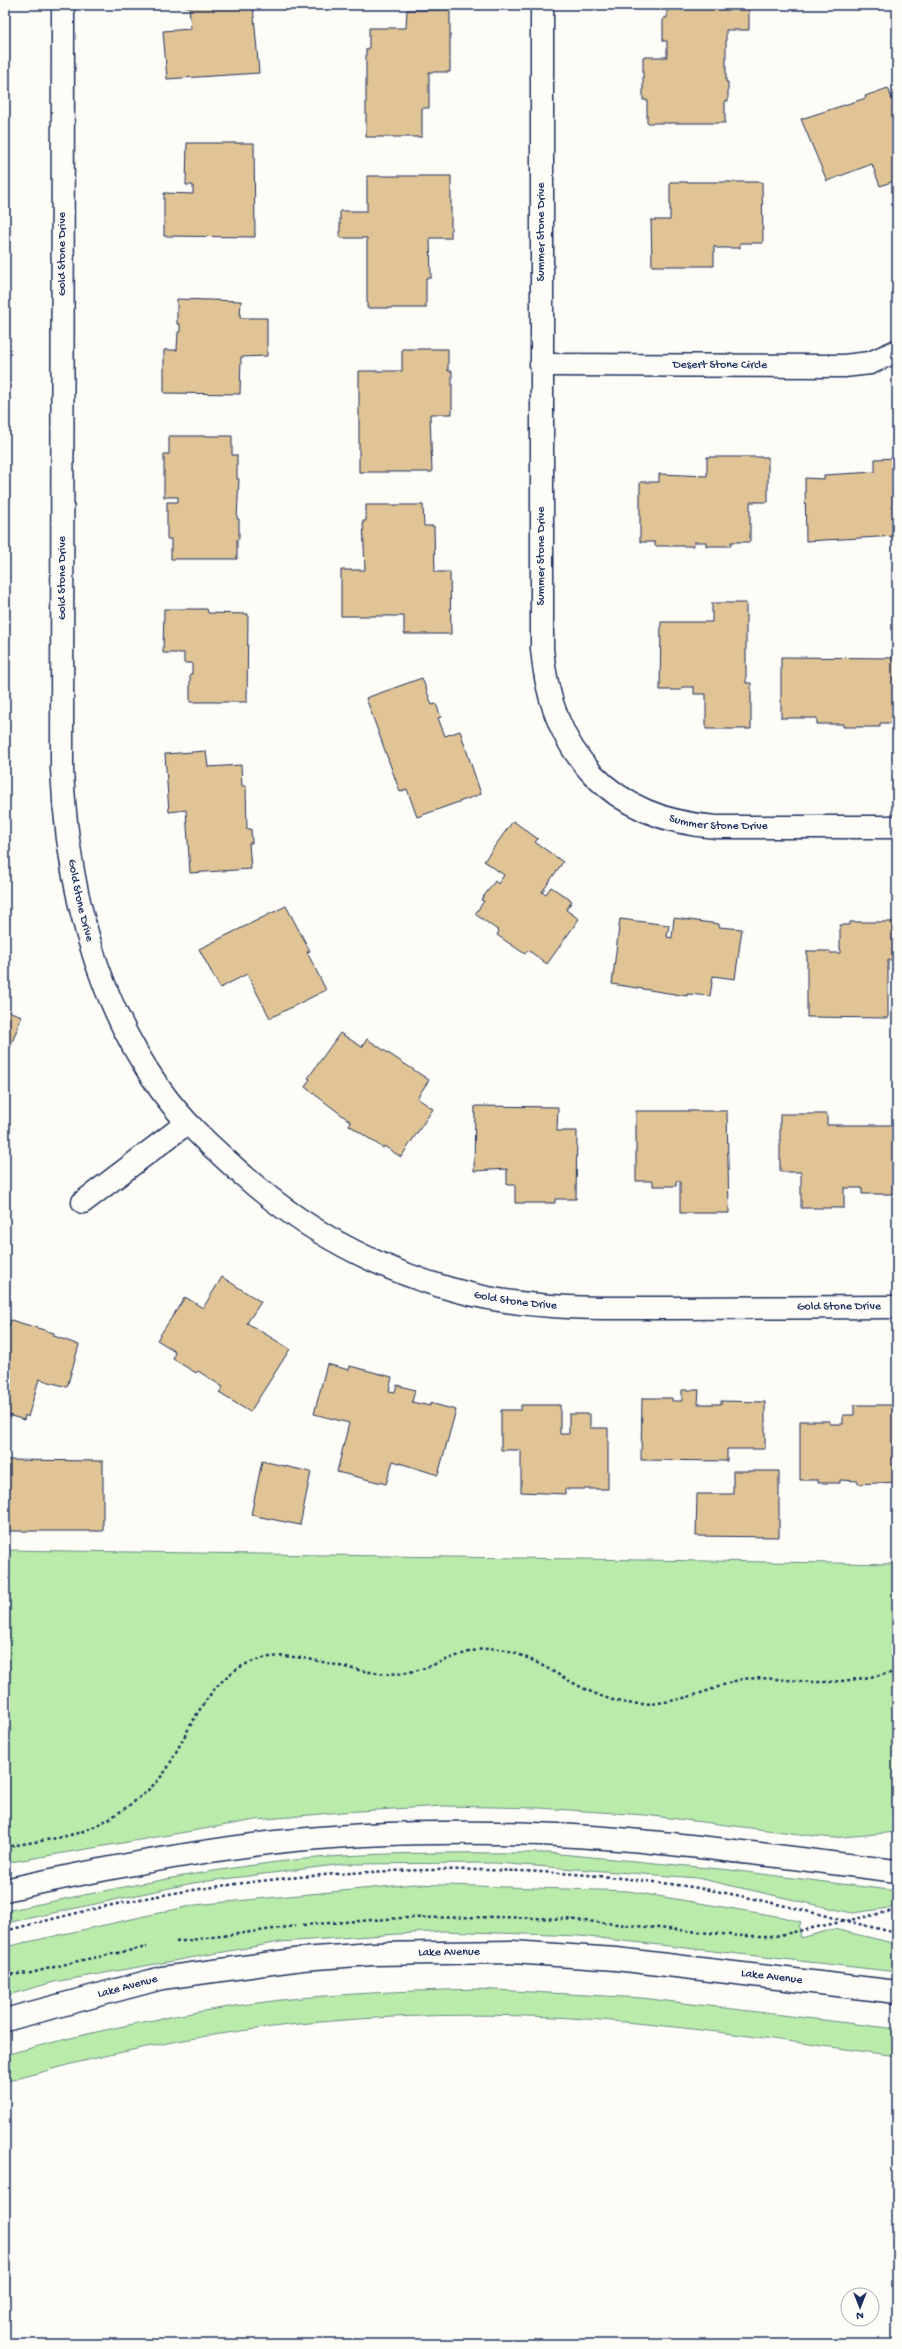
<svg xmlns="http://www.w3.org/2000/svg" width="902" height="2349" font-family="'Gochi Hand',sans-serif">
<rect width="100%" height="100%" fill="#fdfcf7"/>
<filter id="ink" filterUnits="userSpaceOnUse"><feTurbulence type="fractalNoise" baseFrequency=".025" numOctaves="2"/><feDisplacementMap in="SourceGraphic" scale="8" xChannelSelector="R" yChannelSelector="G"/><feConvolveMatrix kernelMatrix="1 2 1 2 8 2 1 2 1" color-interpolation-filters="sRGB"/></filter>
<g filter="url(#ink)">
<path fill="#baebab" stroke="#6a8d84" d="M5 1550 897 1564V1832L832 1838 645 1815 539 1808 444 1806 342 1812 256 1820 5 1863Z
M549 1853 730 1870 897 1891V1907L852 1913 697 1878 495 1863 343 1864 193 1883 11 1922 10 1910C99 1892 187 1873 277 1862 367 1851 459 1853 549 1853Z
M414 1884 628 1891 782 1917 801 1922 799 1927 801 1938 834 1929 897 1944V1972L580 1936 443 1931 280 1942 54 1982 5 1996V1947L195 1905Z
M477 1989 642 1998 897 2029V2056C784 2041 670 2023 555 2017 399 2010 240 2023 88 2060 60 2066 33 2075 5 2082V2055C95 2030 188 2011 281 2000 346 1993 411 1991 477 1989Z"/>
<path fill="#e0c495" stroke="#1b2f5e" d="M186 5H253L259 73 167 79 163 31 191 29 189 6 186 7Z
M667 5H717V9H749V30H726V82H728V101H725V123H647V100H643V57H667V41H663V18H667Z
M407 10H450V72H429V108H422V137H366V49H369V28H406Z
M888 88 897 112V180L880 186 872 164 827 181 801 119 866 98 865 96Z
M187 143H254L255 237 164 236V193L193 194V185H186Z
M367 176H451V238H430L431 278H426V308H367V238H340V211H367Z
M670 182H762L763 243H740V248H717L714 246V266H652L651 220H670Z
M177 299 241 301 240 318H267V356L241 357 240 394 164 393V350H177L178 332H180V324H177Z
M402 349H448V371H452V414H430L432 472H359V371H402Z
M169 436H232V455H237V479H239L237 519H239V539H237V559H171V539H167V502H178V497H164V454H169Z
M707 457H768V502H750V542H731V546H706V542H694V546H655V542H640V482H659V474L707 476Z
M897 458V536L806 541 805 478 824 479V475L875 472V459Z
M366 505H423L424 526H434L435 572H450L451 634H404V616H341V570H365L363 521H366Z
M712 603H746V683H751V729H706V694H694V687H682V690H660L661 622H712Z
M164 609H207L208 613 248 614 247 702H190V674H192V663H184V653H163Z
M781 657 897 658V723H880V727H843V724H817V718H781Z
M422 678 432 705 436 704 441 717 438 718 445 736 460 731 481 794 417 817 407 789 400 792 366 698Z
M206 751 208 767 241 765 242 786H246L247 829H251L252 843H249L251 869 190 873 186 810 169 812 165 754Z
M513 821 538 839 535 842 563 862 542 892 546 894 551 887 572 901 566 910 579 919 547 964 528 950 525 954 497 935 499 931 475 914 484 901 481 900 495 881 498 884 504 875 484 861Z
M286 906 310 951 307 952 326 990 270 1018 247 974 220 988 199 949Z
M674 918 719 924V927L742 929 735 979 713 976 710 996 687 994V996L612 984 620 919 669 925 667 937 672 938Z
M850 922H894V960H888V1018L807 1017V951H830V953H840V925H850Z
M5 1010 22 1016 6 1058 5 1057Z
M340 1033 362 1047 367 1039 429 1080 417 1098 433 1109 401 1157 384 1146 383 1148 349 1125 351 1122 305 1087 310 1079 308 1078Z
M475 1106 558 1107 557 1131H577L576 1199H555V1203H515V1185H507V1169L474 1171Z
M636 1111H727L729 1213H680V1181H676V1186H653V1181H636Z
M780 1114H827V1125H897V1194H862V1188H844V1208H801V1172H780Z
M222 1277 261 1302 247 1323 290 1349 250 1412 219 1393 223 1387 198 1371 196 1373 173 1359 175 1351 157 1340 185 1297 203 1308Z
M11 1320 54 1333V1336L79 1345 67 1387 39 1379 28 1417 25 1415 24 1420 5 1414V1335Z
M327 1364 349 1370 350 1366 392 1377 389 1391 395 1392 397 1385 415 1390 412 1402 430 1406V1403L456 1410 438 1475 393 1461 386 1484 337 1472 349 1423 314 1414Z
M682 1390H699L698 1404H721V1401L765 1402V1449H727V1461L641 1460 642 1398H672V1401H682Z
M521 1405H560V1434H569V1414H590V1428H608V1489H565V1494L521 1492V1450H501V1410H521Z
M854 1405H896V1482L858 1484V1481L840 1480V1483H818V1480H800V1421H830V1424H843V1415H854Z
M5 1460 103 1461V1531H5Z
M262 1461 311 1472 300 1525 251 1515Z
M733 1471H779V1537L696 1536 697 1494H733Z"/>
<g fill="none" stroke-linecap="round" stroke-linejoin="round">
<defs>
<g id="minor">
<path id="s1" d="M63 5 62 769C67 883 93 994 160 1089 183 1122 214 1149 244 1176 312 1237 398 1280 488 1298 549 1310 611 1308 672 1308 747 1308 822 1307 897 1307"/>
<path id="s2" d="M542 5V649C551 753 610 819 716 827H897"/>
<path id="s3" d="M541 365 844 366 870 363 897 351"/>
<path d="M83 1202 187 1123"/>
<path d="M5 1890C95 1870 185 1853 276 1842 349 1834 424 1832 497 1833 631 1835 764 1855 897 1871"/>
<path id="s4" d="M5 2020 162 1978 302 1959 372 1954 512 1952 616 1959 897 1992"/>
</g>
</defs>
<use href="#minor" stroke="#1b2f5e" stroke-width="25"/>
<path stroke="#1b2f5e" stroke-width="2.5" stroke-dasharray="3 3" stroke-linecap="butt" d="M5 1847C28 1843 51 1840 74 1834 102 1827 146 1797 164 1773 169 1767 172 1759 176 1752 198 1712 219 1664 270 1657 312 1652 359 1678 403 1673 438 1669 473 1640 509 1651 548 1663 580 1694 622 1702 651 1708 683 1699 710 1690 721 1686 732 1681 743 1679 771 1676 800 1683 828 1682 851 1681 874 1676 897 1672
M303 1925 401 1918 499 1917 564 1919 742 1936H775L897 1910
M5 1931C52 1919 99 1907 146 1898 327 1865 516 1860 698 1888 765 1899 831 1918 897 1933
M176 1942 296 1926
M5 1975 31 1973 78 1961 147 1947"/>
<use href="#minor" stroke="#fdfcf7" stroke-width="22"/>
</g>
</g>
<g text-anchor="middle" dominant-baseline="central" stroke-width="3" stroke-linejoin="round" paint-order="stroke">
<g font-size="12" fill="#1b2f5e" stroke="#fdfcf7">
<text transform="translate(542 232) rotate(-90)">Summer Stone Drive</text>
<text transform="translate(63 254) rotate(-90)">Gold Stone Drive</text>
<text stroke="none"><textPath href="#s3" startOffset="179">Desert Stone Circle</textPath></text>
<text transform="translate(542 556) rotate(-90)">Summer Stone Drive</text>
<text transform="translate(63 578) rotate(-90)">Gold Stone Drive</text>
<text stroke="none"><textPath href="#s2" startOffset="921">Summer Stone Drive</textPath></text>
<text stroke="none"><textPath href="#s1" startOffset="897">Gold Stone Drive</textPath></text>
<text stroke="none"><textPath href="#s1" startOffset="1528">Gold Stone Drive</textPath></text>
<text stroke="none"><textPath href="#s1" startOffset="1852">Gold Stone Drive</textPath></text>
<text stroke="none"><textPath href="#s4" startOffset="451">Lake Avenue</textPath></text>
<text stroke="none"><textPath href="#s4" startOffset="775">Lake Avenue</textPath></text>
<text stroke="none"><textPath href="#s4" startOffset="127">Lake Avenue</textPath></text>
</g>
</g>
<rect width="902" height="2349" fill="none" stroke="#fdfcf7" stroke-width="20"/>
<rect x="10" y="10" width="882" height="2329" fill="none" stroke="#1b2f5e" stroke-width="1.5" filter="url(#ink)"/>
<g transform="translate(860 2307) rotate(180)"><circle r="19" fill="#fdfcf7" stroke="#a3aaba"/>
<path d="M0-3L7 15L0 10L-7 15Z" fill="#1b2f5e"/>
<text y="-6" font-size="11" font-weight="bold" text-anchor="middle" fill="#1b2f5e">N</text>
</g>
</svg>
